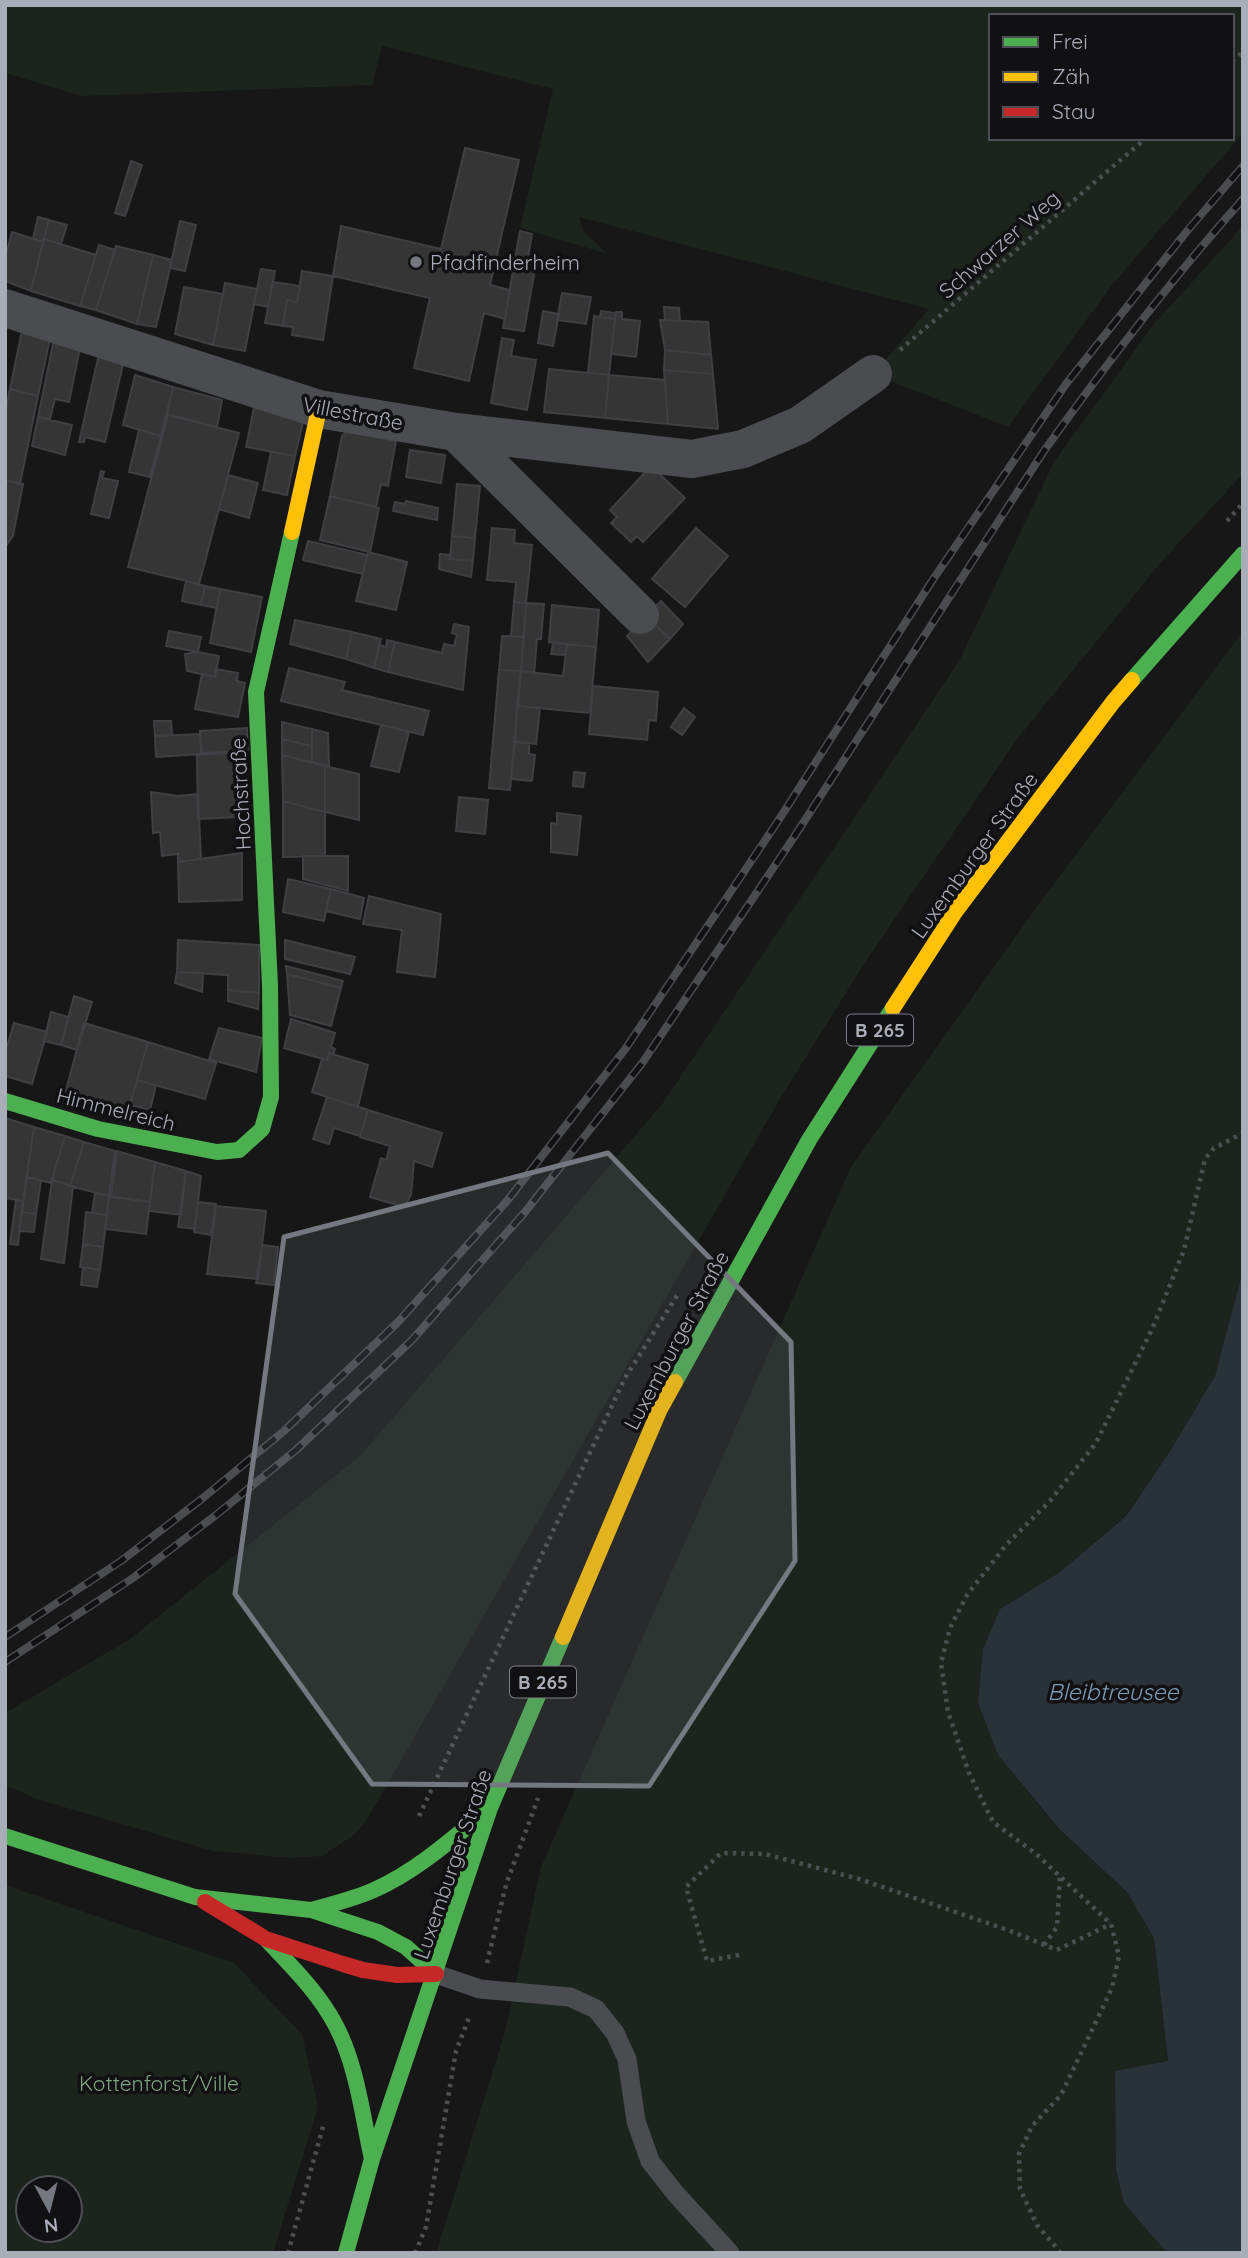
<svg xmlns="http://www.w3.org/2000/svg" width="1248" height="2258" font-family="Quicksand,sans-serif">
<rect width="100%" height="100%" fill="#171717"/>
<path fill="#1d241e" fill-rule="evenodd" d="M5 5H1243V133L1112 285 1008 427 873 374 929 309 579 217 583 231 608 254 520 228 553 89 382 46 372 85 82 96 5 73ZM991 16H1232V138H991Z
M1243 226V474L1162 561 1017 739 864 964 781 1097 368 1818 354 1835 322 1856 291 1858 213 1851 37 1799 5 1785V1713L130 1639 360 1456 663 1103 959 661 1054 462 1153 325Z
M1243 631V1270L1215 1376 1172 1448 1125 1516 1060 1572 1000 1609 983 1649 978 1703 998 1755 1058 1829 1127 1892 1154 1938 1168 2062 1115 2071 1116 2169 1124 2203 1167 2253H436L505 2032 541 1867 851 1167 1044 897Z
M5 1885 234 1963 302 2034 318 2107 273 2253H5ZM28 2188H70V2230H28Z"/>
<path fill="#2a3239" d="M1243 1270V2253H1167L1124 2203 1116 2169 1115 2071 1168 2061 1154 1938 1127 1892 1059 1829 998 1755 978 1703 983 1649 1000 1609 1060 1572 1126 1516 1172 1448 1215 1376Z"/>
<path fill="#353536" stroke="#3f4043" stroke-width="2" d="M465 148 519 160 490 285 510 290 505 319 484 313 469 381 414 368 430 298 333 276 341 226 441 249Z
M131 161 142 165 125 216 115 213Z
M38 217 49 220 43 242 33 239Z
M49 220 67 225 61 244 44 239Z
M180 221 196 225 185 271 170 268Z
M520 231 532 234 526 268 535 269 524 331 503 328Z
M12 232 43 242 31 291 5 281V258Z
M44 239 96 255 80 306 31 291Z
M99 245 115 250 96 310 80 306Z
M116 246 153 255 137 324 96 310Z
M153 255 172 260 156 327 137 324Z
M261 269 275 271 268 307 254 304Z
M302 271 333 276 323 340 292 335 293 327 283 326 287 300 297 302Z
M273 282 300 286 297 302 287 300 283 326 265 323Z
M225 283 257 289 245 351 213 345Z
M184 287 223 294 213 345 175 334Z
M562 293 591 297 586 324 557 320Z
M664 307 679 308 680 321 665 320Z
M543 311 559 314 553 346 538 343Z
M601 311 616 313 615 319 600 317Z
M616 312H622V319L640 321 636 357 611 354Z
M594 316 615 319 609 375 588 373Z
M660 320 708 322 711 355 665 350Z
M22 330 50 338 38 396 10 389Z
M502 338 514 340 511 356 536 360 527 410 491 403Z
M54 339 80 348 69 402 55 399 50 419 38 417Z
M665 350 711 355 713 374 664 370Z
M99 354 124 360 105 442 85 437 84 442H79Z
M549 369 609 375 605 418 544 412Z
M664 370 713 374 718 429 668 424Z
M135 375 173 387 161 436 123 425Z
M609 375 665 380 668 424 605 418Z
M173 387 222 400 217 427 167 414Z
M10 389 38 396 20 484 5 480V413Z
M254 408 304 418 295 456 246 447Z
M168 415 239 433 199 584 128 567Z
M38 417 72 425 65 455 32 446Z
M139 430 161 436 150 477 129 472Z
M347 431 396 441 388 486 381 484 376 507 330 496 342 436Z
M410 450 445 455 441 483 406 477Z
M271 452 295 456 287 495 263 490Z
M651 466 685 498 643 542 637 536 631 542 611 523 617 517 610 510Z
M101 471 104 472 102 478 118 481 109 518 91 514Z
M228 475 258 483 249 518 219 509Z
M5 480 23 484 13 536 5 547Z
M457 484 480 486 475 538 452 536Z
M330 496 379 508 370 552 320 540Z
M406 501 438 508 437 520 393 511 395 502 405 504Z
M492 528 515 530 514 543 532 545 526 603 514 602 516 582 487 580Z
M696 528 728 556 685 607 652 579Z
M452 536 475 538 473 561 450 559Z
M308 541 367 555 363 574 303 560Z
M368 552 407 562 396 610 356 601Z
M440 554 451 555 450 559 473 561 471 577 439 569Z
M186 581 205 586 201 605 182 601Z
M205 586 220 589 217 608 201 605Z
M220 589 262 597 251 652 210 643Z
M661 601 683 624 670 639 646 616Z
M514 602 526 603 524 637 511 636Z
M526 603 544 604 541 639H537L534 673 521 671Z
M552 605 599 610 596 647 549 642Z
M646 616 670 639 648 662 627 636Z
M295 620 352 632 346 659 290 644Z
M454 624 469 627 463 690 388 672 395 642 442 653 444 644 454 646 457 635 452 633Z
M169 631 201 637 198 652 166 646Z
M352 632 381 639 374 668 346 659Z
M502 636 524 637 521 671 499 670Z
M387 640 395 642 388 672 374 668 379 645 386 647Z
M553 643 567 644 565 655 551 654Z
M567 644 596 647 590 713 517 706 521 671 563 676Z
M198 652 219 656 215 677 187 671 185 654Z
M289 668 345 682 342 690 429 711 423 735 281 701Z
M216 669 238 673 237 681 245 683 238 717 195 709 202 674 215 677Z
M499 670 521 671 510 790 489 788Z
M593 686 658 692 656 721 649 720 647 740 589 734Z
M517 706 540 708 536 744 515 742Z
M684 708 695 717 682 735 671 727Z
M154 721H171L172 735 155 736Z
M282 722 312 729V746L282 739Z
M381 725 409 732 399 772 371 766Z
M247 728 248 751 201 753 200 731Z
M312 729 328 733 329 766 312 762Z
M200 734 202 754 156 757 155 736Z
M282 739 312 746V762L282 755Z
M515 742 529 743V754L535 755 532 781 511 779Z
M241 752 239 817 198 819 197 755Z
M282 755 325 766V812L283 801Z
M325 766 359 774V820L325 812Z
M574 772 585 773 583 787 573 786Z
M151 792 178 796 198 794 201 859 178 862V854L162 856 160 832 153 833Z
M459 797 488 800 485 834 456 831Z
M283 801 325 812V856L283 857Z
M557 813 581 816 577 855 551 852V823L557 824Z
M242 853V900L179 902 178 862Z
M303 856H348V891L303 879Z
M288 879 331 889 324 921 283 912Z
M331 889 364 898 360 919 326 911Z
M369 896 441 914 435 977 397 972 402 930 363 924Z
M178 940 259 945V993L228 990V975L177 972Z
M285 940 355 957 350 974 285 959Z
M286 966 343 981 341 988 287 974Z
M177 972 203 973 202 992 175 983Z
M287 974 341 988 331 1026 290 1015Z
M228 990 259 993 258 1009 228 1001Z
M74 996 92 1002 77 1050 61 1045Z
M51 1012 68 1017 61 1045 44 1041Z
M291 1019 335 1033 331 1047 335 1049 333 1054 329 1053 327 1060 284 1048Z
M14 1023 47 1032 32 1084 5 1076V1053Z
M84 1023 148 1042 128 1111 65 1094Z
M219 1028 262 1038 256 1072 209 1059Z
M148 1042 216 1063 205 1099 137 1080Z
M329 1053 368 1065 358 1107 312 1092 322 1059 327 1060Z
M137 1080 156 1085 150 1110 130 1105Z
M327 1097 368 1110 360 1136 334 1128 329 1144 313 1139Z
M368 1110 442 1133 432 1167 414 1161 411 1195 404 1207 370 1197 381 1158 386 1160 390 1146 360 1137Z
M5 1118 34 1127 23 1201 5 1198Z
M34 1127 65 1136 51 1183 27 1177Z
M65 1136 84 1142 70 1186 52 1180Z
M84 1142 115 1151 109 1196 70 1186Z
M117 1151 155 1162 150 1202 111 1197Z
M155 1162 186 1171 181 1215 149 1211Z
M186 1171 201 1176 195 1229 178 1227Z
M27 1177 41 1180 36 1214 22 1212Z
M52 1180 73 1186 64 1263 41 1259Z
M95 1193 109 1196 107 1215 92 1213Z
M109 1196 150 1202 146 1234 105 1229Z
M16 1199 23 1201 18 1245 10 1244Z
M198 1202 216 1204 211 1235 194 1232Z
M216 1206 266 1211 258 1279 207 1274Z
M22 1212 36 1214 34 1232 19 1231Z
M86 1212 107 1215 103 1247 83 1244Z
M83 1244 103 1247 100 1270 80 1267Z
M262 1245 278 1247 274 1285 256 1283Z
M83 1267 100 1270 97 1287 81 1285Z"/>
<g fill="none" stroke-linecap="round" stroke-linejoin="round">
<path stroke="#4d4e52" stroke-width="4.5" stroke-dasharray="3.5 5" stroke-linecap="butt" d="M1232 61 1243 52
M900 350 1146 138
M1227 521 1243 503
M419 1816 625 1378 678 1294
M1044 1945 1057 1927 1060 1876
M739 1955 707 1961 686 1887 721 1853 765 1854 859 1879 1008 1930 1057 1950 1111 1924
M487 1963 506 1885 538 1798
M288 2253 324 2123
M415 2253 426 2227 456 2051 470 2015
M1061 2253 1037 2225 1020 2189 1019 2154 1032 2126 1061 2095 1112 1988 1119 1956 1111 1924 1035 1853 993 1822 969 1773 948 1712 941 1663 950 1628 967 1595 1006 1545 1050 1501 1096 1443 1153 1327 1184 1250 1205 1159 1214 1148 1243 1133"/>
<path stroke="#4b4c50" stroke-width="19" d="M436 1974 480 1989 570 1997 596 2009 615 2033 627 2059 636 2121 650 2161 675 2193 730 2253"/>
<path stroke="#4b4c50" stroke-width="38" d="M5 308 319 409 456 432 692 459 743 449 800 425 873 374
M456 432 640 615"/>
<path stroke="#4caf50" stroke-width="16" d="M1132 680 1243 554
M5 1101 98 1129 217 1152 239 1150 262 1129 271 1097 270 986 256 692 292 532
M675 1382 809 1140 893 1008
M5 1836 195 1897 311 1910 378 1932 406 1947 436 1974
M311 1910C332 1904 354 1899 374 1890 417 1871 453 1838 490 1808
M267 1940C291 1966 318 1992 335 2024 357 2065 362 2114 372 2159
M346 2253 372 2159 490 1808 563 1637"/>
<path stroke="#ffc107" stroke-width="16" d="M292 532 319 409
M893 1008 955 912 1113 702 1132 680
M563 1637 659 1411 675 1382"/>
<path stroke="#c62828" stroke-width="16" d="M205 1902 266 1939 343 1964 363 1970 397 1975 436 1974"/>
<defs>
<path id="rail" d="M5 1637 121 1561 203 1498 284 1431 398 1322 507 1201 626 1048 778 821 932 581 1066 384 1187 231 1243 166
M5 1662 133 1578 216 1515 296 1450 412 1340 525 1212 643 1062 794 837 1044 451C1106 364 1172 279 1243 199"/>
</defs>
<use href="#rail" stroke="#4b4c4f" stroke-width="8"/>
<use href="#rail" stroke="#111113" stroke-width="5" stroke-dasharray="16" stroke-linecap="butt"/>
</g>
<path fill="#757880" fill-opacity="0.2" stroke="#757880" stroke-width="5" stroke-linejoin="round" d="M608 1153 791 1342 795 1561 649 1786 372 1784 235 1594 284 1237Z"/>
<circle fill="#757880" stroke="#111113" stroke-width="2.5" cx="416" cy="262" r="7"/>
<g text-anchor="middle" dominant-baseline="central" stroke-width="7" stroke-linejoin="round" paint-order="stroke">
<g fill="#111113" stroke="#7b7e86" stroke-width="2">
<rect x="847" y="1014.5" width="66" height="31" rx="5"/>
<rect x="510" y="1666.5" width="66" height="31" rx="5"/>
</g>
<g font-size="19" font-weight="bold" fill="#a8adb8">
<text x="880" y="1030">B 265</text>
<text x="543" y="1682">B 265</text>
</g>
<g font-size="21" fill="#a8adb8" stroke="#111113">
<text transform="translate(999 244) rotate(-41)">Schwarzer Weg</text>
<text transform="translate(353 413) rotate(11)">Villestraße</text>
<text transform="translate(240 794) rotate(-93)">Hochstraße</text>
<text transform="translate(974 855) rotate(-54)">Luxemburger Straße</text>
<text transform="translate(116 1109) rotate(14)">Himmelreich</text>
<text transform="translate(676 1340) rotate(-62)">Luxemburger Straße</text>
<text transform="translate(452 1864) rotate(-71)">Luxemburger Straße</text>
</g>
<g font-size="21" fill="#a8adb8" stroke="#111113" text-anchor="start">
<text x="430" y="262">Pfadfinderheim</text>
</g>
<g font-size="21" fill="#7fa381" stroke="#111113">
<text x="159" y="2083">Kottenforst/Ville</text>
</g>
<g font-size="23" font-style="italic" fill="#7f9bb3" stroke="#111113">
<text x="1113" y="1691">Bleibtreusee</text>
</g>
</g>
<rect width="1248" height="2258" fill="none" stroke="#a8adb8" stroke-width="14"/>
<rect x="989" y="14" width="245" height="126" fill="#111113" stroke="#4d4f55" stroke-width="2"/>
<rect x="1003" y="37" width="35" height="10" fill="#4caf50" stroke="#4d4f55" stroke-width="2"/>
<text x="1052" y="49" font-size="21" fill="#a8adb8">Frei</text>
<rect x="1003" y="72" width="35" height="10" fill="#ffc107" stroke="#4d4f55" stroke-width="2"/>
<text x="1052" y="84" font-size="21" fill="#a8adb8">Zäh</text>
<rect x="1003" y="107" width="35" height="10" fill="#c62828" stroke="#4d4f55" stroke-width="2"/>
<text x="1052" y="119" font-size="21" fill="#a8adb8">Stau</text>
<g transform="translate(49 2209) rotate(173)"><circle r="33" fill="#111113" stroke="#4d4f55" stroke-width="2"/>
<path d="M0-5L12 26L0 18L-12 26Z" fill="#757880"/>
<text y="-10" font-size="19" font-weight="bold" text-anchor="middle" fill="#a8adb8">N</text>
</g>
</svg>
